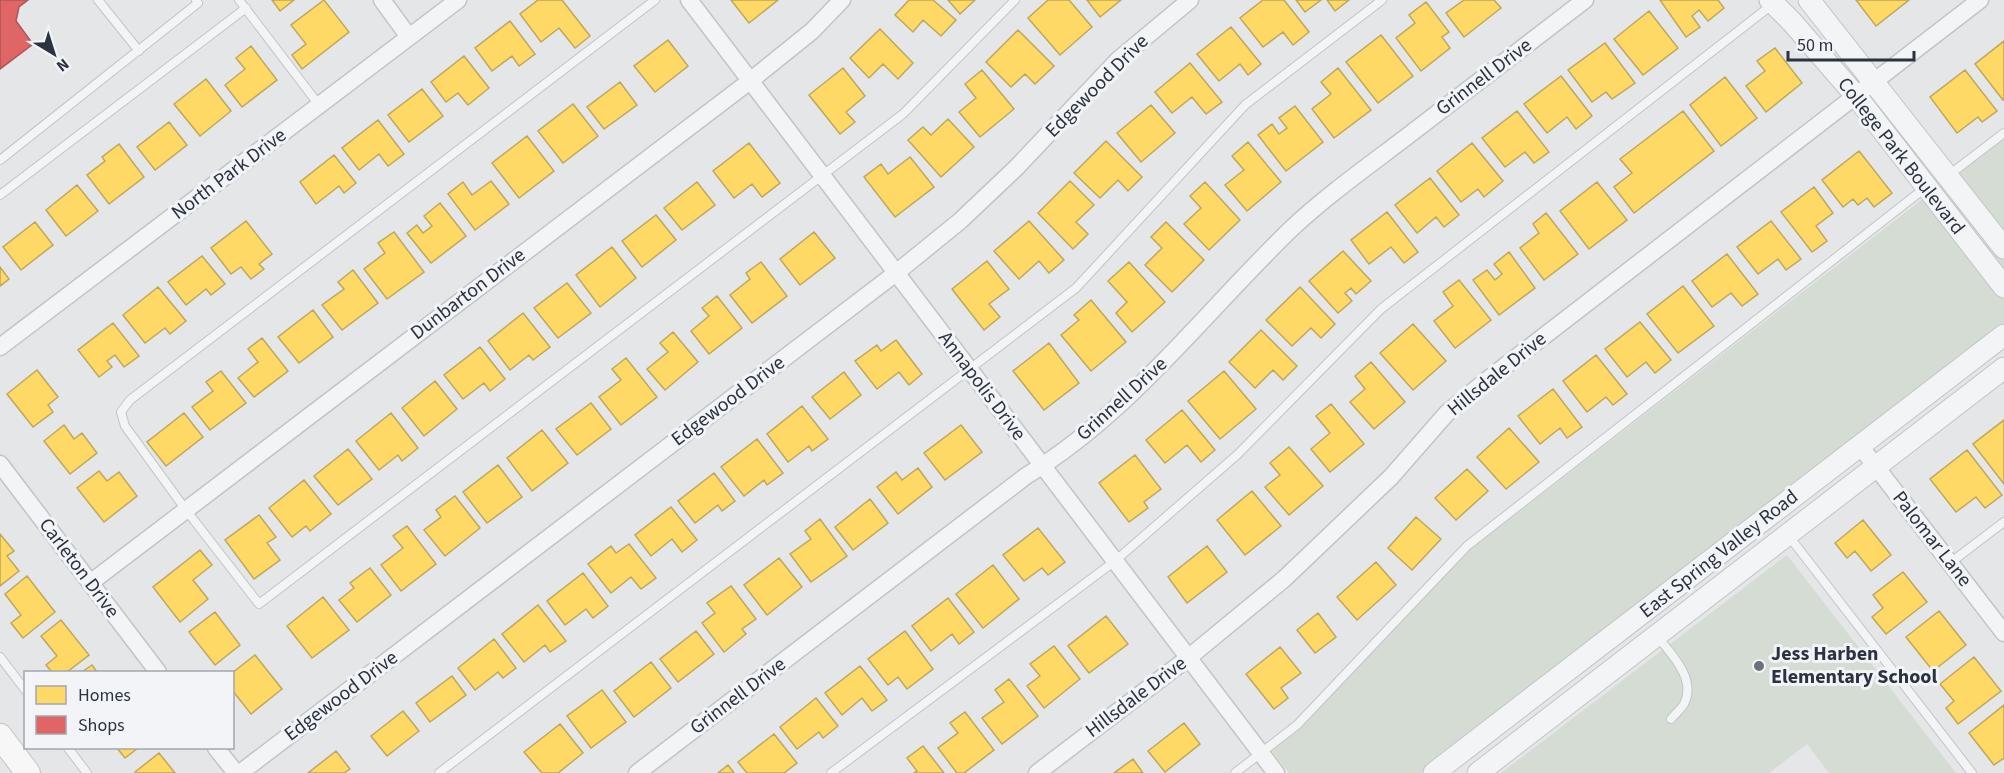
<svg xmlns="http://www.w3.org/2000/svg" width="2004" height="773" font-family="'Source Sans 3',sans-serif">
<rect width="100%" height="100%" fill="#e4e6e8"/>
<path fill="#d5dcd4" d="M2004 136V324L1421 773H1289L1271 750 1471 549Z
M1787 555 1956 773H1829L1807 744 1769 773H1501Z"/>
<path fill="#ffd966" stroke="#bfa75b" stroke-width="1.5" d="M272 0H294L280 11Z
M324 0 349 32 302 69 292 55 306 44 291 25Z
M538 0H562L590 36 575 48 559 28 541 42 520 14Z
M731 0H778L749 23Z
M909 0H933L956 20 941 36 923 20 913 32 895 15Z
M948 0H975L960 14Z
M1048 0H1069L1092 27 1060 55 1028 18Z
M1087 0H1121L1100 17Z
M1263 0H1284L1309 32 1293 45 1283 32 1263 47 1240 18Z
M1296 0H1321L1305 12Z
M1327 0H1349L1335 11Z
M1464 0H1494L1501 8 1464 37 1446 13Z
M1660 0H1718L1724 8 1708 21 1699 10 1692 16 1700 27 1686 37Z
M1856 0H1909L1876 26Z
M1426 2 1449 32 1442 37 1450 48 1421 71 1396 38 1415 23 1409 15Z
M1649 11 1678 48 1643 75 1614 39Z
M510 21 535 54 519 66 512 56 492 71 475 48Z
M1231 27 1261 64 1248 75 1240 64 1219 81 1197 54Z
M880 29 913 63 898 79 883 64 869 78 850 58Z
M1018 30 1054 66 1035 84 1025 74 1011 87 986 62Z
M1381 35 1413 76 1378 103 1346 62Z
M668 40 688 66 655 92 634 66Z
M2004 41V99L2003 100 1975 64Z
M1605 43 1635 83 1612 99 1606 92 1592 102 1568 70Z
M251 46 277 80 242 107 225 85 245 69 236 58Z
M1775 48 1802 83 1766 112 1746 86 1765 71 1757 61Z
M464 56 489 88 468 105 458 93 446 102 431 82Z
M1190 63 1222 102 1206 114 1192 97 1172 113 1155 92Z
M843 68 865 96 846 112 855 122 840 134 809 95Z
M1338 68 1371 110 1334 138 1312 109 1331 94 1321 82Z
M982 70 1014 109 980 137 959 112 976 98 965 84Z
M1965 70 1997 111 1982 122 1978 117 1957 133 1930 97Z
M1561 76 1592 116 1576 129 1567 117 1547 133 1524 104Z
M1725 77 1757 118 1721 146 1690 105Z
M206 79 231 111 200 136 174 104Z
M620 82 637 105 604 129 587 107Z
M422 89 443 116 409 142 388 115Z
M573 104 598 136 563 163 538 131Z
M1151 105 1175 133 1141 162 1117 133Z
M1295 106 1323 142 1286 171 1258 135 1272 124 1279 134 1287 128 1279 118Z
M1517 111 1549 152 1534 163 1525 152 1505 167 1482 138Z
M1683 111 1714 151 1634 213 1614 187 1632 173 1620 159Z
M948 119 974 147 941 177 908 140 923 127 931 135Z
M378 120 404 154 388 166 379 154 359 170 342 148Z
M169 122 187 145 155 170 137 147Z
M527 136 554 171 519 198 492 163Z
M1106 141 1142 177 1128 191 1118 180 1100 198 1074 173Z
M1248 142 1281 182 1247 211 1225 185 1244 170 1232 156Z
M749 143 780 183 762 197 752 184 734 198 713 171Z
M1472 143 1503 181 1484 197 1478 189 1461 202 1437 171Z
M119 144 144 177 109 204 87 175 105 161 102 157Z
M1859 151 1892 193 1874 207 1867 198 1858 205 1853 199 1843 207 1822 180Z
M334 155 356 183 344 193 339 186 316 204 300 182Z
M910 157 934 187 895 217 864 177 881 164 888 174Z
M1430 178 1459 215 1444 227 1436 217 1417 233 1395 205Z
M491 181 509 204 475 230 448 194 463 182 472 195Z
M1070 181 1094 205 1076 222 1088 234 1073 249 1038 213Z
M697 182 715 205 682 230 664 208Z
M1205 182 1240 220 1209 250 1184 224 1201 208 1190 196Z
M1597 182 1627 220 1589 249 1560 211Z
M77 185 98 211 66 236 46 210Z
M1814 187 1833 213 1816 226 1827 241 1812 252 1781 212Z
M440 203 466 236 431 263 407 233 417 225 423 233 432 226 424 216Z
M1387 212 1418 252 1404 263 1391 247 1369 264 1351 240Z
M1546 213 1578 254 1544 280 1520 248 1539 233 1533 224Z
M656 215 676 240 642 267 622 241Z
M246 221 272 254 259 264 264 269 251 279 241 267 231 274 211 248Z
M1029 221 1064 260 1049 273 1039 261 1019 279 994 251Z
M1771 221 1801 259 1786 270 1778 259 1758 274 1737 247Z
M35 222 53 245 21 270 3 247Z
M1166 222 1204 260 1172 292 1145 265 1162 248 1151 237Z
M394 232 424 272 387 299 364 269 385 253 378 243Z
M814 232 835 258 800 285 780 259Z
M612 247 636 278 600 307 576 275Z
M1343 251 1371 281 1356 294 1351 288 1345 293 1352 301 1338 313 1309 281Z
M1509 252 1535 288 1499 315 1473 280 1487 270 1495 280 1502 274 1494 264Z
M1727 254 1758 294 1742 306 1731 293 1712 307 1692 281Z
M202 256 225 284 211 295 206 289 186 305 168 282Z
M987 261 1009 289 989 304 1000 317 984 330 952 289Z
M761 262 787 296 752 323 730 295 750 279 746 273Z
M1129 262 1165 302 1132 332 1116 313 1127 302 1108 281Z
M0 267 9 279 0 286Z
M353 270 378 303 342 330 322 305 344 289 338 282Z
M1459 280 1491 320 1455 348 1434 321 1453 306 1443 292Z
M567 283 591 313 558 338 534 308Z
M1683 286 1714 326 1678 353 1647 314Z
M158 287 186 321 170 334 165 328 145 343 123 315Z
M1300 287 1335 324 1321 338 1311 328 1292 346 1266 320Z
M717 296 742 328 709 354 691 331 709 316 702 308Z
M1091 300 1126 342 1091 371 1061 335 1079 320 1074 315Z
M313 310 333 337 299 363 278 337Z
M523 313 550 347 533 360 529 355 510 370 488 341Z
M1640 322 1671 360 1655 373 1646 362 1627 377 1605 349Z
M113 323 139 356 124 367 115 355 107 361 112 367 99 377 78 350Z
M1413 324 1446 361 1413 390 1380 353Z
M1261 330 1297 366 1283 380 1273 370 1255 388 1229 362Z
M673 332 698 362 665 390 647 369 668 352 660 343Z
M262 338 288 371 254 397 238 378 258 362 248 349Z
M896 340 922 374 909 385 899 372 877 389 855 361 877 345 881 351Z
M1049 343 1079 383 1044 410 1013 371Z
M480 347 505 379 490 391 484 383 463 399 444 375Z
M1596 355 1627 394 1613 405 1606 397 1587 412 1563 381Z
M626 358 657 397 621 425 599 397 621 380 612 369Z
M1371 362 1405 402 1374 429 1350 402 1365 389 1355 376Z
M37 370 58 397 48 405 53 412 33 427 7 394Z
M221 371 246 403 210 430 192 407 213 391 206 382Z
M1224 371 1256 409 1220 439 1188 401Z
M844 372 861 395 830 419 812 397Z
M435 381 457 409 424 436 402 408Z
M1553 389 1582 427 1567 438 1560 428 1540 444 1518 416Z
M591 403 611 429 577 455 556 429Z
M1331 404 1364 444 1330 472 1311 449 1330 433 1316 416Z
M802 406 828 439 812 451 809 446 788 462 767 434Z
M1182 410 1215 450 1201 462 1187 445 1165 463 1146 440Z
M184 413 203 437 166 466 147 442Z
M391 413 418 448 402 461 398 455 379 470 356 441Z
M2004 420V484L1973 444Z
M64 425 74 439 82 433 97 453 70 474 44 441Z
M961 425 982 452 945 480 924 453Z
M1509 428 1539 462 1506 489 1477 457Z
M542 430 568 463 532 491 507 458Z
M757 439 783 473 767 485 764 480 744 496 721 467Z
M1289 447 1323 486 1289 515 1265 487 1280 475 1270 463Z
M348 449 372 479 338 505 314 476Z
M1967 450 2002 495 1985 508 1976 497 1956 512 1930 479Z
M1135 455 1161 489 1144 502 1148 508 1129 522 1099 483Z
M498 465 522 497 487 523 463 492Z
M918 468 932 487 898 514 877 487 896 472 902 480Z
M1467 469 1488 491 1456 520 1435 498Z
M99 471 107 481 119 472 137 496 104 522 77 488Z
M714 473 735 501 722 511 718 505 695 523 678 501Z
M304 480 331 514 310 531 306 526 292 537 269 508Z
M1252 491 1281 526 1245 555 1217 520Z
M455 496 480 528 445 556 424 530 441 517 436 510Z
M870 499 888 523 853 550 835 527Z
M671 507 697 540 682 552 672 539 651 556 635 535Z
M259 515 276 537 267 543 280 560 254 579 225 540Z
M1416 517 1441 539 1412 570 1388 548Z
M820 519 847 556 811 582 790 554 811 539 805 531Z
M1863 520 1891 555 1871 571 1855 551 1847 558 1835 543Z
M407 526 436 564 401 591 381 565 403 548 393 536Z
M1038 528 1065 562 1048 575 1042 568 1024 581 1003 555Z
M0 534 14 551 7 556 19 571 0 586Z
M629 544 656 578 641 589 631 577 611 593 588 564 611 546 616 553Z
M1207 546 1227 572 1187 603 1168 577Z
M200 550 212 565 193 580 208 599 180 622 153 587Z
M779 558 802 587 767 615 744 585Z
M1376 562 1396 585 1357 620 1337 597Z
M993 565 1019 599 983 628 956 594Z
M370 568 391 595 357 622 339 600 354 588 350 583Z
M1903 572 1927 602 1886 634 1872 617 1883 608 1873 595Z
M583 573 608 606 593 618 586 609 565 625 547 601Z
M27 576 55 612 23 638 11 623 21 615 5 594Z
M731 586 756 619 742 629 746 634 724 652 702 623 715 613 707 603Z
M323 597 349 630 312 658 287 626Z
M948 598 974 632 959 644 952 634 931 651 912 626Z
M538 605 566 641 550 652 545 645 524 662 502 634Z
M1939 611 1966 645 1933 671 1906 637Z
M215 612 240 645 215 665 189 632Z
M1318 613 1336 637 1315 653 1297 630Z
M1106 616 1128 644 1089 673 1068 646Z
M61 620 89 655 67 672H52L46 665 57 656 41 636Z
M696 631 714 654 678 682 660 659Z
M905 631 933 669 907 689 898 677 888 685 868 659Z
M494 639 516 668 503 678 498 672 475 690 458 668Z
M1054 646 1080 679 1044 708 1027 686 1040 676 1030 664Z
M1280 647 1301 673 1281 688 1288 698 1274 709 1246 674Z
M255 655 282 689 251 714 232 690V673Z
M1974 657 2001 691 1958 724 1946 708 1954 701 1940 684Z
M651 662 671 688 634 717 614 691Z
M92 665 97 672H82Z
M860 666 887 700 872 711 862 698 842 715 825 693Z
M452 676 466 695 430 722 416 703Z
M1009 679 1038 716 1002 744 982 718 1004 702 995 690Z
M602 690 626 722 591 748 567 716Z
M816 698 838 726 823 738 819 732 797 749 780 727Z
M2004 705V758L1994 765 1969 733Z
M403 711 419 731 387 756 371 736Z
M965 712 994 750 964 773H957L938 748 958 733 950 723Z
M1184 723 1200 744 1165 772 1148 751Z
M560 724 583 753 558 773H542L524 752Z
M774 734 797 763 784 773H747L738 762Z
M923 746 944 773H914L917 771 907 758Z
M117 748H138L125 758Z
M336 751 350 769 344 773H308Z
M159 753 175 773H136L135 772Z
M1133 759 1143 773H1114Z
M728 765 734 773H718Z"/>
<path fill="#e06666" stroke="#aa575b" stroke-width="1.5" d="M0 0H28L19 7 16 21 33 44 0 69Z"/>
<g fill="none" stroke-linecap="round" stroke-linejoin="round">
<defs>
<path id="service" d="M98 0 139 51
M239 0 319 105
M655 0 130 400 121 412 125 426 186 510 259 604 903 114 1015 0
M0 160 198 3 196 0
M1949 175 2004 133
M0 195 246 8
M1788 535 1972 773
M1950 563 2004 522
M1657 636C1671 654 1697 679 1684 704 1681 709 1675 714 1671 719
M0 657 26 691
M68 748 87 773
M439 773 1076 288 1245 105 1382 0
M831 773 1115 561 1237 455 1381 309 1773 4
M1235 773 1297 725 1467 546 1925 188"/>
<path id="minor" d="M382 0 409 37
M689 0 1276 773
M0 347 458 0
M1860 446 2004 633
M0 464 158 672
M90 583 750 81 812 31 842 0
M216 748 236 773
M240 773 896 273 960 221 1016 168 1118 60 1190 0
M637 773 1026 476C1131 412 1204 313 1291 229 1326 196 1367 167 1405 138 1465 92 1525 46 1585 0
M1037 773 1188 658 1284 579 1391 477 1447 413 1487 380 1980 0"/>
<path id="tertiary" d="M1770 0 1792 22 1856 96 2004 287
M1809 0 2004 248
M1434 773 2004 335
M1478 773 2004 368"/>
<path id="secondary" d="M0 736 28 773"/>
</defs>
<use href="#service" stroke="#c2c4c6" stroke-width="10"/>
<use href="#minor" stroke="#c2c4c6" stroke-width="19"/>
<use href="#tertiary" stroke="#c2c4c6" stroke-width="23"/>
<use href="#secondary" stroke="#c2c4c6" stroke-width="26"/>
<use href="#service" stroke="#f3f4f5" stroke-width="8"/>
<use href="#minor" stroke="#f3f4f5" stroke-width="16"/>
<use href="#tertiary" stroke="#f3f4f5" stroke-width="21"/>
<use href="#secondary" stroke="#f7f7f7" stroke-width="24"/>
</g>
<circle fill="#6c727b" stroke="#f2f4f7" stroke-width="2" cx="1759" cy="666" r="6"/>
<g text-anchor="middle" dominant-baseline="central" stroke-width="6" stroke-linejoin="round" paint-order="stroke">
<g font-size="20" fill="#2b3341" stroke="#f2f4f7">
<text transform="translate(1484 77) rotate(-37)">Grinnell Drive</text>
<text transform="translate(1097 86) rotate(-45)">Edgewood Drive</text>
<text transform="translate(1901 156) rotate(52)">College Park Boulevard</text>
<text transform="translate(229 174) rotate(-37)">North Park Drive</text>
<text transform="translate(468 294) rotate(-37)">Dunbarton Drive</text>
<text transform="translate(1497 374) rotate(-39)">Hillsdale Drive</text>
<text transform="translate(982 386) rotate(53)">Annapolis Drive</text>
<text transform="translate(1122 399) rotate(-42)">Grinnell Drive</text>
<text transform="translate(728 401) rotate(-37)">Edgewood Drive</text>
<text transform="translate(1932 539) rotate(52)">Palomar Lane</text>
<text transform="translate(1719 554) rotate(-38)">East Spring Valley Road</text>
<text transform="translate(79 568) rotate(53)">Carleton Drive</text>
<text transform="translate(341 696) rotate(-37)">Edgewood Drive</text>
<text transform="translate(738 696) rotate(-37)">Grinnell Drive</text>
<text transform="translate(1136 697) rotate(-37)">Hillsdale Drive</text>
</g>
<g font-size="20" font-weight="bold" fill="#2b3341" stroke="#f2f4f7" text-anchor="start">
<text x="1771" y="654">Jess Harben<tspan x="1771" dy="23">Elementary School</tspan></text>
</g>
</g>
<rect x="24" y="671" width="210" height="78" fill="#f2f4f7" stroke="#a2a7ae" stroke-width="1.5"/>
<rect x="36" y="686" width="30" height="18" fill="#ffd966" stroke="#a2a7ae" stroke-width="1.5"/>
<text x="78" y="701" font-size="18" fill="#2b3341">Homes</text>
<rect x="36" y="716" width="30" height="18" fill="#e06666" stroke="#a2a7ae" stroke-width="1.5"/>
<text x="78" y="731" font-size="18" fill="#2b3341">Shops</text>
<g transform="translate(54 54) rotate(142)" stroke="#f2f4f7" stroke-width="4.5" paint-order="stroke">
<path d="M0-4.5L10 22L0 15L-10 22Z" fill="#2b3341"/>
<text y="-9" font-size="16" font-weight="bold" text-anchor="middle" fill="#2b3341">N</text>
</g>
<path d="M1788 51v9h126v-9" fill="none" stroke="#2b3341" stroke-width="3"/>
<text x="1797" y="51" font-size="18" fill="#2b3341" stroke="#f2f4f7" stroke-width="4.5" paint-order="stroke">50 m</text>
</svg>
